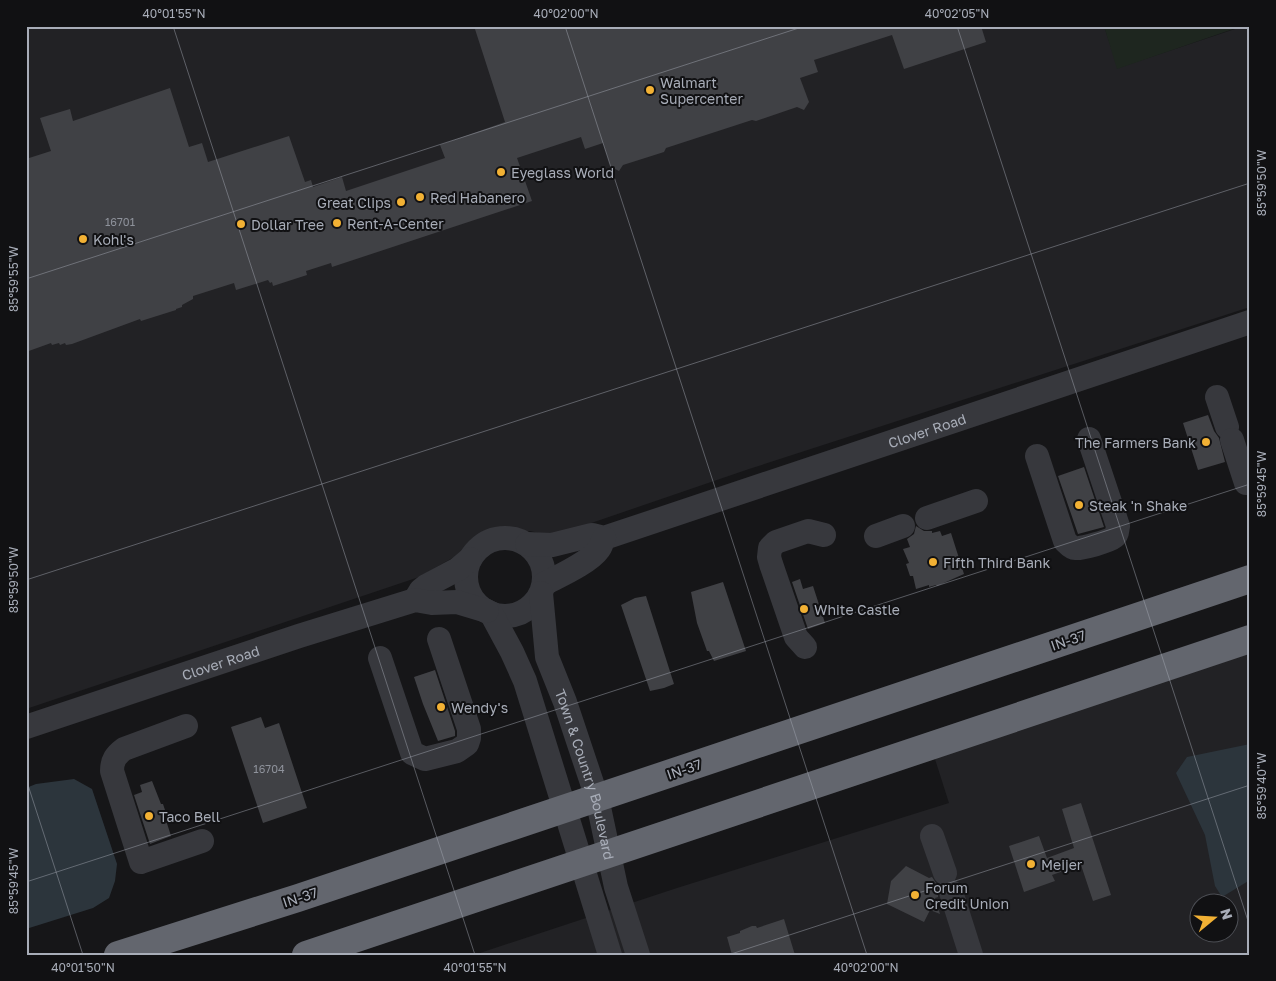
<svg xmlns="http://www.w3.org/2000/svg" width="1276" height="981" font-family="'Golos Text',sans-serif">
<rect width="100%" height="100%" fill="#161618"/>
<path fill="#222225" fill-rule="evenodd" d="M26 26H1104L1118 68 1244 26H1250V307L749 469 565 532 543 534 530 531 473 543 463 552 419 577 26 709Z
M1250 651V955H474L677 888 949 803 934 756ZM1198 904H1228V934H1198Z"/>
<path fill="#1e261f" d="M1104 26H1242L1117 69Z"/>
<path fill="#2c353c" d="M1250 744V880L1222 897 1215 886 1205 835 1176 773 1187 757Z
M74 779 92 789 117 864 115 881 109 898 93 908 26 929V788L36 784Z"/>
<path fill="#404145" d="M474 26H981L986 42 904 69 892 35 814 60 818 72 800 78 809 102 804 110 797 107 756 121 752 120 666 148 664 152 623 165 619 171 611 167 603 143 585 149 581 137 517 158 532 201 332 267 331 263 306 271 307 275 273 286 272 282 270 283 268 280 236 290 234 283 193 296V299L182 305V307L176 309V310L141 321 140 319 72 344 66 345 65 343 60 345 59 343 52 345 51 343 26 352V159L51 151 40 118 70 109 73 121 170 88 189 147 202 143 208 162 289 136 305 182 311 180 313 187 342 177 346 191 445 158 440 145 505 122Z
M1208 415 1214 431 1219 438 1225 462 1198 470 1183 423Z
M1084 467 1104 527 1078 534 1058 476Z
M916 526 924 531H932V533L940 531 942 536 951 533 964 574 937 586 936 585 929 587V585L916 589 913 576H910L906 564 909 563 903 549 910 547 907 539 914 534Z
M800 579 803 589 813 586 825 623 808 629 792 582Z
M723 582 746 651 714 661 709 651H707L697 623 691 592Z
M646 596 674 684 664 688 650 691 621 605 635 598Z
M435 670 455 731V736L438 741 423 704 414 677Z
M261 717 265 728 279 723 307 808 263 823 231 727Z
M152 781 161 804H163L167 816 165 817 171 836 150 844 134 795 142 792 140 785Z
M1081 803 1111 895 1093 901 1081 865 1052 875 1055 881 1024 892 1009 846 1039 836 1047 858 1074 848 1062 809Z
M906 866 929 878 932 877 936 883 940 885 938 890V897L935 898 940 914 930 910 924 922 887 904 891 881Z
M784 919 795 955H732L727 937 740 933V931L752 926H756L757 928Z"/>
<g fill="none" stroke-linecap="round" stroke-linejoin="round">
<g stroke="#37383d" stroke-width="24">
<path d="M1217 397 1227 427"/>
<path d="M1232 440 1246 483"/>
<path d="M1037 456 1065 541C1068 544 1071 548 1075 548 1082 549 1109 541 1114 537 1118 534 1117 530 1118 526L1089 439"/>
<path d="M927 518 976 501"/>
<path d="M876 536 903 526"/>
<circle cx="505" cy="577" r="39"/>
<path id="s1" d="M527 544 552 545 592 535 604 538 1250 322"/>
<path d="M544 584C559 576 589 563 599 549 601 547 602 542 604 538"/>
<path id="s2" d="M541 593 547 657 565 702 597 798 616 887 638 955"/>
<path d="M415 600 421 590 426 586 458 569 470 559"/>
<path d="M491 613 512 652 525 681 610 955"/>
<path d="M805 647 796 637 771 564 769 557 770 548 776 542 808 531 824 535"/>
<path d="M380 658 412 753 425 759 457 751 467 744 469 738V729L439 639"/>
<path d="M186 726 124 749C116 755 112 760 112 771L141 862 202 841"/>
<path id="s3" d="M26 727 299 636 415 600 432 603 457 602 487 611"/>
<path d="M932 836 945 873"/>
<path d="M951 892 971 955"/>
</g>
<path stroke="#63666e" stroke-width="28" d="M118 955 298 898 1250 579
M306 955 1250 639"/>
</g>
<path fill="none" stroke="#a8adb8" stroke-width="1" stroke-opacity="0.45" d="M173 26 475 955M565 26 867 955M957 26 1250 927M26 279 805 26M26 580 1250 183M26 779 83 955M26 882 1250 484M728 955 1250 785"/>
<g fill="#f2b134" stroke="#111113" stroke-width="2">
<circle cx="650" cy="90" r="5"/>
<circle cx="501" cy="172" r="5"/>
<circle cx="420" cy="197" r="5"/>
<circle cx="401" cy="202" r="5"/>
<circle cx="337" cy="223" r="5"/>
<circle cx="241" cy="224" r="5"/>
<circle cx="83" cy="239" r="5"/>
<circle cx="1206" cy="442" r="5"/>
<circle cx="1079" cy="505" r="5"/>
<circle cx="933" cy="562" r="5"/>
<circle cx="804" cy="609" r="5"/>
<circle cx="441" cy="707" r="5"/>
<circle cx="149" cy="816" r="5"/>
<circle cx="1031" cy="864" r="5"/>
<circle cx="915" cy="895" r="5"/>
</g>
<g text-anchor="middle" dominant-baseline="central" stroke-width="4" stroke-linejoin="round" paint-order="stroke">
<g font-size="11" fill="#8e929b">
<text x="120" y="221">16701</text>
<text x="269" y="768">16704</text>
</g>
<g font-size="14" fill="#a8adb8" stroke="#111113" text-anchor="start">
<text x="660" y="82">Walmart<tspan x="660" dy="16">Supercenter</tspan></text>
<text x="511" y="172">Eyeglass World</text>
<text x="430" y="197">Red Habanero</text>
<text x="391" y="202" text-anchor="end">Great Clips</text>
<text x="347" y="223">Rent-A-Center</text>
<text x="251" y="224">Dollar Tree</text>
<text x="93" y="239">Kohl's</text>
<text x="1196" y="442" text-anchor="end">The Farmers Bank</text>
<text x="1089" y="505">Steak 'n Shake</text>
<text x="943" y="562">Fifth Third Bank</text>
<text x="814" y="609">White Castle</text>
<text x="451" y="707">Wendy's</text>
<text x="159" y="816">Taco Bell</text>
<text x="1041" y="864">Meijer</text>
<text x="925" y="887">Forum<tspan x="925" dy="16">Credit Union</tspan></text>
</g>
<g font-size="14" fill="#a8adb8" stroke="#111113">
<text stroke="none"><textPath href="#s1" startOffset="419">Clover Road</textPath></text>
<text transform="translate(1068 640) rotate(-19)">IN-37</text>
<text stroke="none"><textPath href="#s3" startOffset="205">Clover Road</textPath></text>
<text transform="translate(684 769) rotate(-19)">IN-37</text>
<text stroke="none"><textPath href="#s2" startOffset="188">Town &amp; Country Boulevard</textPath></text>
<text transform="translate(300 897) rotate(-18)">IN-37</text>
</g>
</g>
<rect width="1276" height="981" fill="none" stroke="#111113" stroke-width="55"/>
<g transform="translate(1214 918) rotate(72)"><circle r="24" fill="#111113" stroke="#4d4f55"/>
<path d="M0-4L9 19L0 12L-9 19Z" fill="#f2b134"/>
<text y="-8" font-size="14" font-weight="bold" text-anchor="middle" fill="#a8adb8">N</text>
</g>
<rect x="28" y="28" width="1220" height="926" fill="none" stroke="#a8adb8" stroke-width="2"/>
<g font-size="12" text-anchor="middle" fill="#a8adb8">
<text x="174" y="18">40°01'55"N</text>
<text x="566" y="18">40°02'00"N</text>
<text x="957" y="18">40°02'05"N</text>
<text transform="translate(1262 183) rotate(-90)" y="4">85°59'50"W</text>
<text transform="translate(14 279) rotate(-90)" y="4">85°59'55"W</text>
<text transform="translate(1262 484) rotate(-90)" y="4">85°59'45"W</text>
<text transform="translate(14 580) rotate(-90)" y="4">85°59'50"W</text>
<text transform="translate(1262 786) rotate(-90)" y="4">85°59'40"W</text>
<text transform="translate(14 881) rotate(-90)" y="4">85°59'45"W</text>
<text x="83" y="972">40°01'50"N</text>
<text x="475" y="972">40°01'55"N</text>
<text x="866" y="972">40°02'00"N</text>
</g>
</svg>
